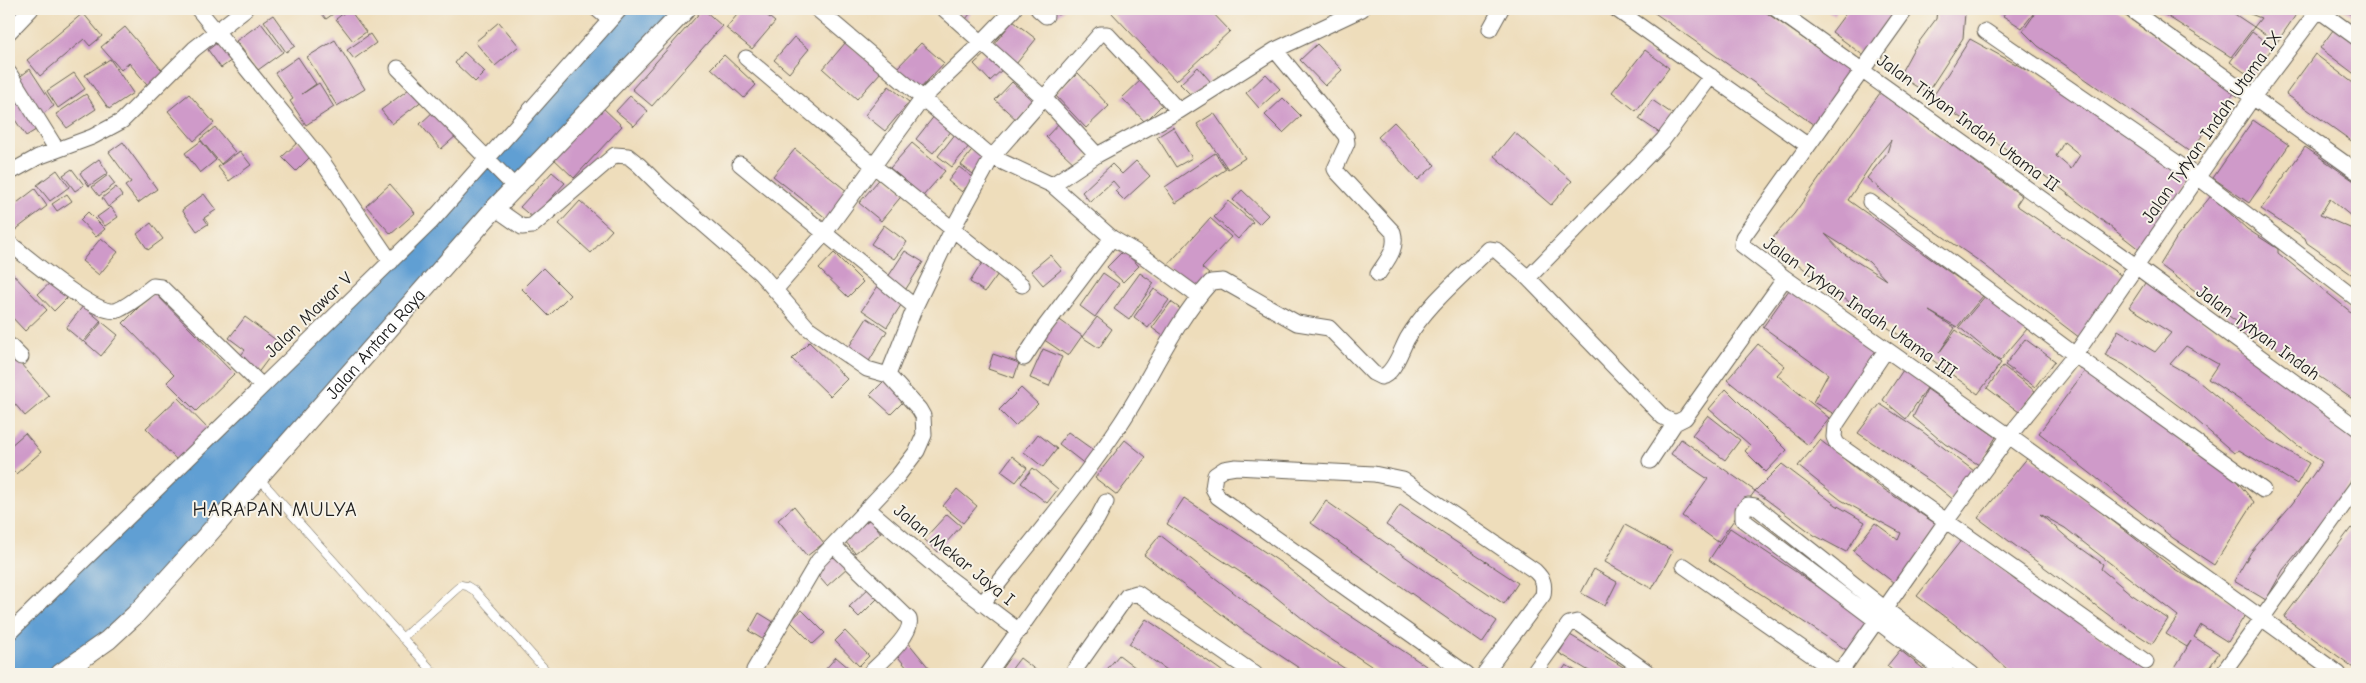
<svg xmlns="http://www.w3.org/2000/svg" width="2366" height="683" font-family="'Comic Neue',sans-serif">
<rect width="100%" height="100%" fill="#f7f3e8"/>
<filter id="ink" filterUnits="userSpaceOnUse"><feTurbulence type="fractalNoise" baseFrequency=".02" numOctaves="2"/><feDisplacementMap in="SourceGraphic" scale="10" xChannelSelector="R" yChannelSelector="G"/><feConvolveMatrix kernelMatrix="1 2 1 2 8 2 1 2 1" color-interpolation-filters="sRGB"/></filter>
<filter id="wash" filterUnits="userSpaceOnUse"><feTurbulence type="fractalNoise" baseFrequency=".0096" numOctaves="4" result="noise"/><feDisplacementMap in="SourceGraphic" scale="20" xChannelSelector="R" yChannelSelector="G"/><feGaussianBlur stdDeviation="1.12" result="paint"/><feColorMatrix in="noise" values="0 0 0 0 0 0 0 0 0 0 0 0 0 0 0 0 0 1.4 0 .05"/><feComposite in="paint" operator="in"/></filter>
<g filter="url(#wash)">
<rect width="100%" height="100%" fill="#edb"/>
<path fill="#619fd3" stroke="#3e5e78" d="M620 9H685L203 540 60 674H9V633L391 262Z"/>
<g id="blocks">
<path fill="#cf9ac9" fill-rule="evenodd" d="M318 9H340L326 19Z
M349 9 366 32 353 41 336 19Z
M703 9 722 26 652 106 632 89Z
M742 9H759L775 22 752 49 726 28Z
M954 9H974L966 19Z
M1051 9H1064L1058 15Z
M1115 9H1209L1230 31 1176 81 1111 12Z
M1649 9H1761L1854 74 1817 127Z
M1825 9H1838L1834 15Z
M1849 9H1898L1864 56 1832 32Z
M1937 9H1968L1965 13 1963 38 1927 93 1899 76 1913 50 1936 19Z
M2007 9H2037L2022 28 2003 16Z
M2038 9H2116L2234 93 2190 152 2038 46 2023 31Z
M2156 9H2227L2254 27 2231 57Z
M2237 9H2300L2277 42 2254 27 2261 18Z
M2343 9H2357V18Z
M83 13 102 36 90 46 84 39 40 76 27 60Z
M273 15 295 46 286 52 264 21Z
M1013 21 1036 39 1016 64 993 45Z
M499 22 519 46 495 66 475 42Z
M261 23 283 52 258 70 236 41Z
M2336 26 2357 42V76L2320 48Z
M125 27 167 76 152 90 129 63 121 70 101 47Z
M2252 32 2273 47 2251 77 2230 62Z
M370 34 376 43 354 59 347 50Z
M794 37 809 49 789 73 774 60Z
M1970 39 2034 74 2193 178 2140 250 2041 173 1932 98ZM2064 142 2080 155 2071 169 2056 156Z
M335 40 365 89 337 106 307 57Z
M218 42 232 60 221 68 208 50Z
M846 42 881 72 857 99 823 69Z
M921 43 944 63 919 90 896 69Z
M1317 44 1342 70 1325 86 1300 60Z
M1645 50 1669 68 1636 111 1612 92Z
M464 52 485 72 475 82 455 63Z
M987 52 1004 68 990 81 974 64Z
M2315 54 2357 86V145L2286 94Z
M724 55 756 85 744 98 711 68Z
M298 57 316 84 302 94 319 83 334 107 306 125 290 101 293 99 275 73Z
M110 59 133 93 109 109 85 75Z
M1198 67 1210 81 1193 97 1180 84Z
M30 69 54 106 41 115 17 79Z
M74 73 85 89 58 108 47 91Z
M1078 73 1109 106 1086 128 1055 95Z
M1266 74 1280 89 1259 108 1246 93Z
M1144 77 1166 101 1145 122 1122 98Z
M1012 82 1035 103 1018 121 995 100Z
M9 83 39 128 26 136 9 111Z
M413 86 423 100 392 124 381 110Z
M889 86 909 102 885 131 865 115Z
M1880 93 2022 196 2016 205 2122 276 2080 338 1979 261 1907 212 1867 178 1887 153 1891 140 1875 159 1848 200 1983 296 1957 327 1929 311 1955 328 1939 353 1956 330 2001 363 1978 394 1899 335 1821 283 1770 241 1794 214ZM1825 234 1869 262 1886 280 1843 253Z
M86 94 96 109 67 128 56 114Z
M189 94 214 123 194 141 168 111Z
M630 96 648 111 634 126 616 111Z
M1283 98 1301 116 1283 133 1265 115Z
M1652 100 1677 117 1664 136 1639 119Z
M601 106 622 126 574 178 552 157Z
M435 110 457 135 441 149 420 124Z
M1214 113 1245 158 1228 169 1197 124Z
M935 115 953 129 933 153 916 139Z
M2253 120 2289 145 2249 203 2213 178Z
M1061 121 1092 150 1077 166 1046 137Z
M1394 122 1435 165 1418 180 1378 137Z
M215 127 235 152 221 164 200 139Z
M1173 127 1192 158 1176 167 1157 137Z
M1514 132 1572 181 1551 205 1494 156Z
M956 133 970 145 952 167 938 156Z
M201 141 216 160 200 173 185 153Z
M299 141 312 155 296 171 282 157Z
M123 142 157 189 138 203 125 186 131 182 109 152Z
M912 143 945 171 923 196 890 168Z
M2305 147 2357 183V221L2330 199 2320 215 2357 231V278L2307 243 2305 238 2261 209Z
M974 148 986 157 973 174 961 165Z
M795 149 848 192 827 219 773 176Z
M240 151 251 165 229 181 218 167Z
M1215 153 1226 169 1176 203 1165 187Z
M99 159 108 173 89 186 80 173Z
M1136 161 1150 176 1124 200 1115 191 1119 188 1113 181 1090 202 1082 192 1112 164 1122 174Z
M959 167 974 178 962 192 948 181Z
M72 169 84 185 75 191 63 175Z
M57 170 69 187 50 201 37 185Z
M552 172 565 183 533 218 520 207Z
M108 175 115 184 99 196 92 187Z
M883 175 904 193 881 221 859 203Z
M390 184 415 213 391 234 366 206Z
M116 187 122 196 108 207 102 198Z
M35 189 47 206 14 231 9 224V209Z
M1242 190 1268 215 1259 224 1233 200Z
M67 194 72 201 57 211 52 204Z
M204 194 216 210 204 218 208 224 197 231 182 210Z
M2211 196 2247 229 2278 249V253L2357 317V402L2233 319 2160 265 2177 237Z
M580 201 612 230 591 253 559 224Z
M1228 201 1253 222 1238 239 1214 217Z
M111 207 118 217 105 226 97 217Z
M88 212 105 229 96 237 80 220Z
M1210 218 1231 237 1202 268 1210 275 1196 291 1167 266Z
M151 223 163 239 148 250 137 234Z
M884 225 907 242 894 259 871 244Z
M101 238 118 252 99 275 82 261Z
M905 251 923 262 904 292 886 280Z
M1123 251 1139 266 1123 282 1107 267Z
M834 253 863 282 848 297 819 269Z
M1050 255 1062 269 1043 285 1031 271Z
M982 263 998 274 985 292 970 282Z
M543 268 570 295 549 316 522 289Z
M9 270 47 310 25 331 9 314Z
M1103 273 1119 284 1095 317 1080 306Z
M1140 273 1154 283 1129 320 1114 309Z
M2147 280 2283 379 2357 438V471L2343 496 2283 570 2266 600 2234 581 2251 552 2292 504 2322 462 2297 445 2258 412 2208 379 2218 364 2186 346 2170 364 2193 377 2269 440 2309 463 2297 484 2239 450 2234 453 2188 413 2124 365 2105 355 2118 330 2155 352 2171 333 2129 307Z
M52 281 68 297 54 311 38 294Z
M878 286 903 302 887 327 862 310Z
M1154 289 1169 300 1148 328 1134 317Z
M1789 290 1877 352 1836 415 1813 402 1828 374 1763 327Z
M154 292 234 374 196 411 167 382 174 375 123 323Z
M1986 295 2027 329 2000 361 1959 327Z
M1171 302 1182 310 1163 336 1152 328Z
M83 306 101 321 83 342 66 328Z
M245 317 280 343 257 374 238 359 245 350 229 338Z
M1097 317 1112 329 1099 348 1082 337Z
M867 318 887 331 868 363 847 350Z
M1057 318 1082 336 1068 356 1043 339Z
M102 322 118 335 101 356 85 342Z
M2025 339 2055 361 2035 387 2005 365Z
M809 342 847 379 830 396 792 359Z
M1758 344 1785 366 1777 375 1829 418 1808 445 1727 380Z
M1043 349 1062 357 1049 386 1030 378Z
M993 354 1019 363 1014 378 988 369Z
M13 355 49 396 25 416 9 397V358Z
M2003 366 2035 391 2019 412 1987 388Z
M2087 368 2187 445 2235 479 2254 502 2214 565 2173 538 2039 433Z
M1903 370 1927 388 1906 419 1883 400Z
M887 378 907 398 891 414 870 395Z
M1021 388 1038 404 1015 426 999 410Z
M1726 389 1787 450 1766 472 1745 451 1750 445 1709 409Z
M1927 389 1996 437 1979 465 1945 444 1913 417Z
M178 398 210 431 178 461 146 428Z
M1880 404 1923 432 1974 471 1955 501 1934 484 1858 433Z
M1708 415 1740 440 1725 460 1692 435Z
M1068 432 1096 452 1086 465 1059 444Z
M25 433 41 452 16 474 9 466V447Z
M1038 434 1057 449 1043 467 1024 452Z
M1681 439 1755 491 1718 542 1682 516 1708 479 1671 454Z
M1125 440 1146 457 1117 495 1095 478Z
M1820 440 1876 484 1939 526 1898 586 1853 551 1875 523 1898 540 1901 533 1841 500 1798 466Z
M1012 456 1027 468 1016 482 1001 471Z
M2029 456 2173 568 2247 612 2228 642 2201 625 2194 637 2219 653 2205 674H2171L2191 641 2187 647 2166 634 2178 616 2065 528 2040 514 2071 541 2103 564 2101 569 2131 594 2168 619 2152 644 2114 619 1978 518Z
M1782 464 1836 505 1865 522 1846 552 1814 535 1755 491Z
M1033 468 1058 489 1047 503 1021 483Z
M957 489 977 506 963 523 943 506Z
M1184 498 1283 564 1331 603 1438 674H1383L1314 628 1266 589 1167 524Z
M1326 501 1497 621 1482 643 1311 523Z
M1400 505 1518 583 1504 604 1386 525Z
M794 506 824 543 807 556 778 520Z
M947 514 961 526 938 552 924 539Z
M870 519 881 533 855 553 844 540Z
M1625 525 1673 551 1652 589 1605 562Z
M1730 528 1871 622 1851 653 1709 560Z
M2351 528 2357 532V670L2284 617Z
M1160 535 1255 609 1353 674H1308L1242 630 1144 555Z
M1963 538 2015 580 2053 603 2152 674H2014L2008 670 1974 639 1917 596Z
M834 552 848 567 827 586 814 571Z
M1594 569 1617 582 1605 606 1581 593Z
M871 586 880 596 859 617 849 607Z
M802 610 825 633 813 644 790 621Z
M759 613 777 624 767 642 749 631Z
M1146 619 1212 664 1226 674H1173L1129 644Z
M845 631 869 656 859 666 835 641Z
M1570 635 1635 674H1594L1559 653Z
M907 641 929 668 921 674H912L894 652Z
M1900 650 1926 671 1923 674H1897L1887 666Z
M1119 655 1136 668 1143 674H1103Z
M836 657 856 674H827L824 671Z
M1020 658 1041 674H1008Z
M1566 665 1579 673 1578 674H1560Z"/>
</g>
</g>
<g filter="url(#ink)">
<use href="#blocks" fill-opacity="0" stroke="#666054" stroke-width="1"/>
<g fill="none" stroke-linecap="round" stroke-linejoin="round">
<defs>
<path id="service" d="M259 478 435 674
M402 638 461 585 467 586 475 591 549 674"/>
<path id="minor" d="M198 9 322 161 391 262
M597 9 610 20
M817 9 992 157 1052 185 1112 238 1143 256 1198 296
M944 9 1045 99 1097 155
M1038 9 1046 16
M1616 9 1807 145
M1776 9 2137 267 2357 428
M1906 9 1743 237 1742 245 1785 278 2009 436 2339 674
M2130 9 2357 172
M2317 9 2357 38
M1490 29 1501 9
M1985 31 2199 178 2357 299
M9 32 31 9
M1275 50 1346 136 1347 143 1335 169 1337 172 1393 232C1398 249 1387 260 1378 274
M746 58 874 166 1022 285
M398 68 515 187
M9 73 57 150
M740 164 915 307
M9 173 38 157 92 137 122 121 194 49 245 9
M1052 185 1097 155 1179 111 1275 50 1362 9
M1870 202 2082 360 2263 490
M495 208 522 227 532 226 615 155 628 156 639 165 662 188 760 273 808 328 867 369 888 375 919 409 923 416 924 435 917 451 897 477 818 561 754 670
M9 243C27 256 98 319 118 310 130 305 142 294 153 286L161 287 262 386
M1528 278 1663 140 1711 76
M775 290 824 234 923 98 981 43 1014 9
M9 345 21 357
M1886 350 1835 426 1834 437 1837 444 2146 662
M1024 358 1043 329 1112 238
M888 375 915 307 952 230 992 157 1100 34H1107L1179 111
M1650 461 1675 423
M867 508 949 578 1019 631
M833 545 909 619C914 634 880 663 869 674
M1684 566 1839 674
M982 604C1029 544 1079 486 1121 423 1152 376 1173 324 1211 282L1223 281 1297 323 1329 328 1373 373 1381 377C1394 374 1401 350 1407 339 1426 306 1458 280 1485 253L1489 249 1496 250 1528 278 1663 417 1675 423 1685 418 1785 278
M9 633 430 223 620 9
M988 674 1097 519 1106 502
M1072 674 1127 596 1137 593 1255 674
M1467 674 1218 497 1213 488 1215 475 1224 469 1236 467 1374 474 1403 480 1535 571C1543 579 1545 583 1543 595L1484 674
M1533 674 1569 624 1577 622 1650 674
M1839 674 1947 520 2009 436 2075 355 2253 97 2319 9
M1947 674 1743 520V510L1748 505 1755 506 1885 609 1972 674
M2222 674 2357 486"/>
<g id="tertiary">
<path id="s1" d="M60 674 108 640 135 615 203 540 495 208 686 9"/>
</g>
</defs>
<use href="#service" stroke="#666054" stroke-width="9"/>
<use href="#minor" stroke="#666054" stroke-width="17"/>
<use href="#tertiary" stroke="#666054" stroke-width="21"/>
<use href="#service" stroke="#fff" stroke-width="8"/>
<use href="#minor" stroke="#fff" stroke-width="15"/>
<use href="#tertiary" stroke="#fff" stroke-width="19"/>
</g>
</g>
<g text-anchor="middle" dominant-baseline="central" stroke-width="4" stroke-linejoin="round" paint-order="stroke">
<g font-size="18" fill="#1c1c1c" stroke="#f7f3e8">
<text transform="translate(1968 123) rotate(36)">Jalan Tityan Indah Utama II</text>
<text transform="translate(2212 127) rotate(-55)">Jalan Tytyan Indah Utama IX</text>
<text transform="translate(1860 308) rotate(35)">Jalan Tytyan Indah Utama III</text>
<text transform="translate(309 315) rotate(-44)">Jalan Mawar V</text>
<text transform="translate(2258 333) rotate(36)">Jalan Tytyan Indah</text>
<text stroke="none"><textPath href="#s1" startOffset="458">Jalan Antara Raya</textPath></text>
<text transform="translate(954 555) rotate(39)">Jalan Mekar Jaya I</text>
</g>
<g font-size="20" letter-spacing="1" fill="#1c1c1c" stroke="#f7f3e8">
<text x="275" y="509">HARAPAN MULYA</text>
</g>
</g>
<rect width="2366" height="683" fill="none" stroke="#f7f3e8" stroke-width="30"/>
</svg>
